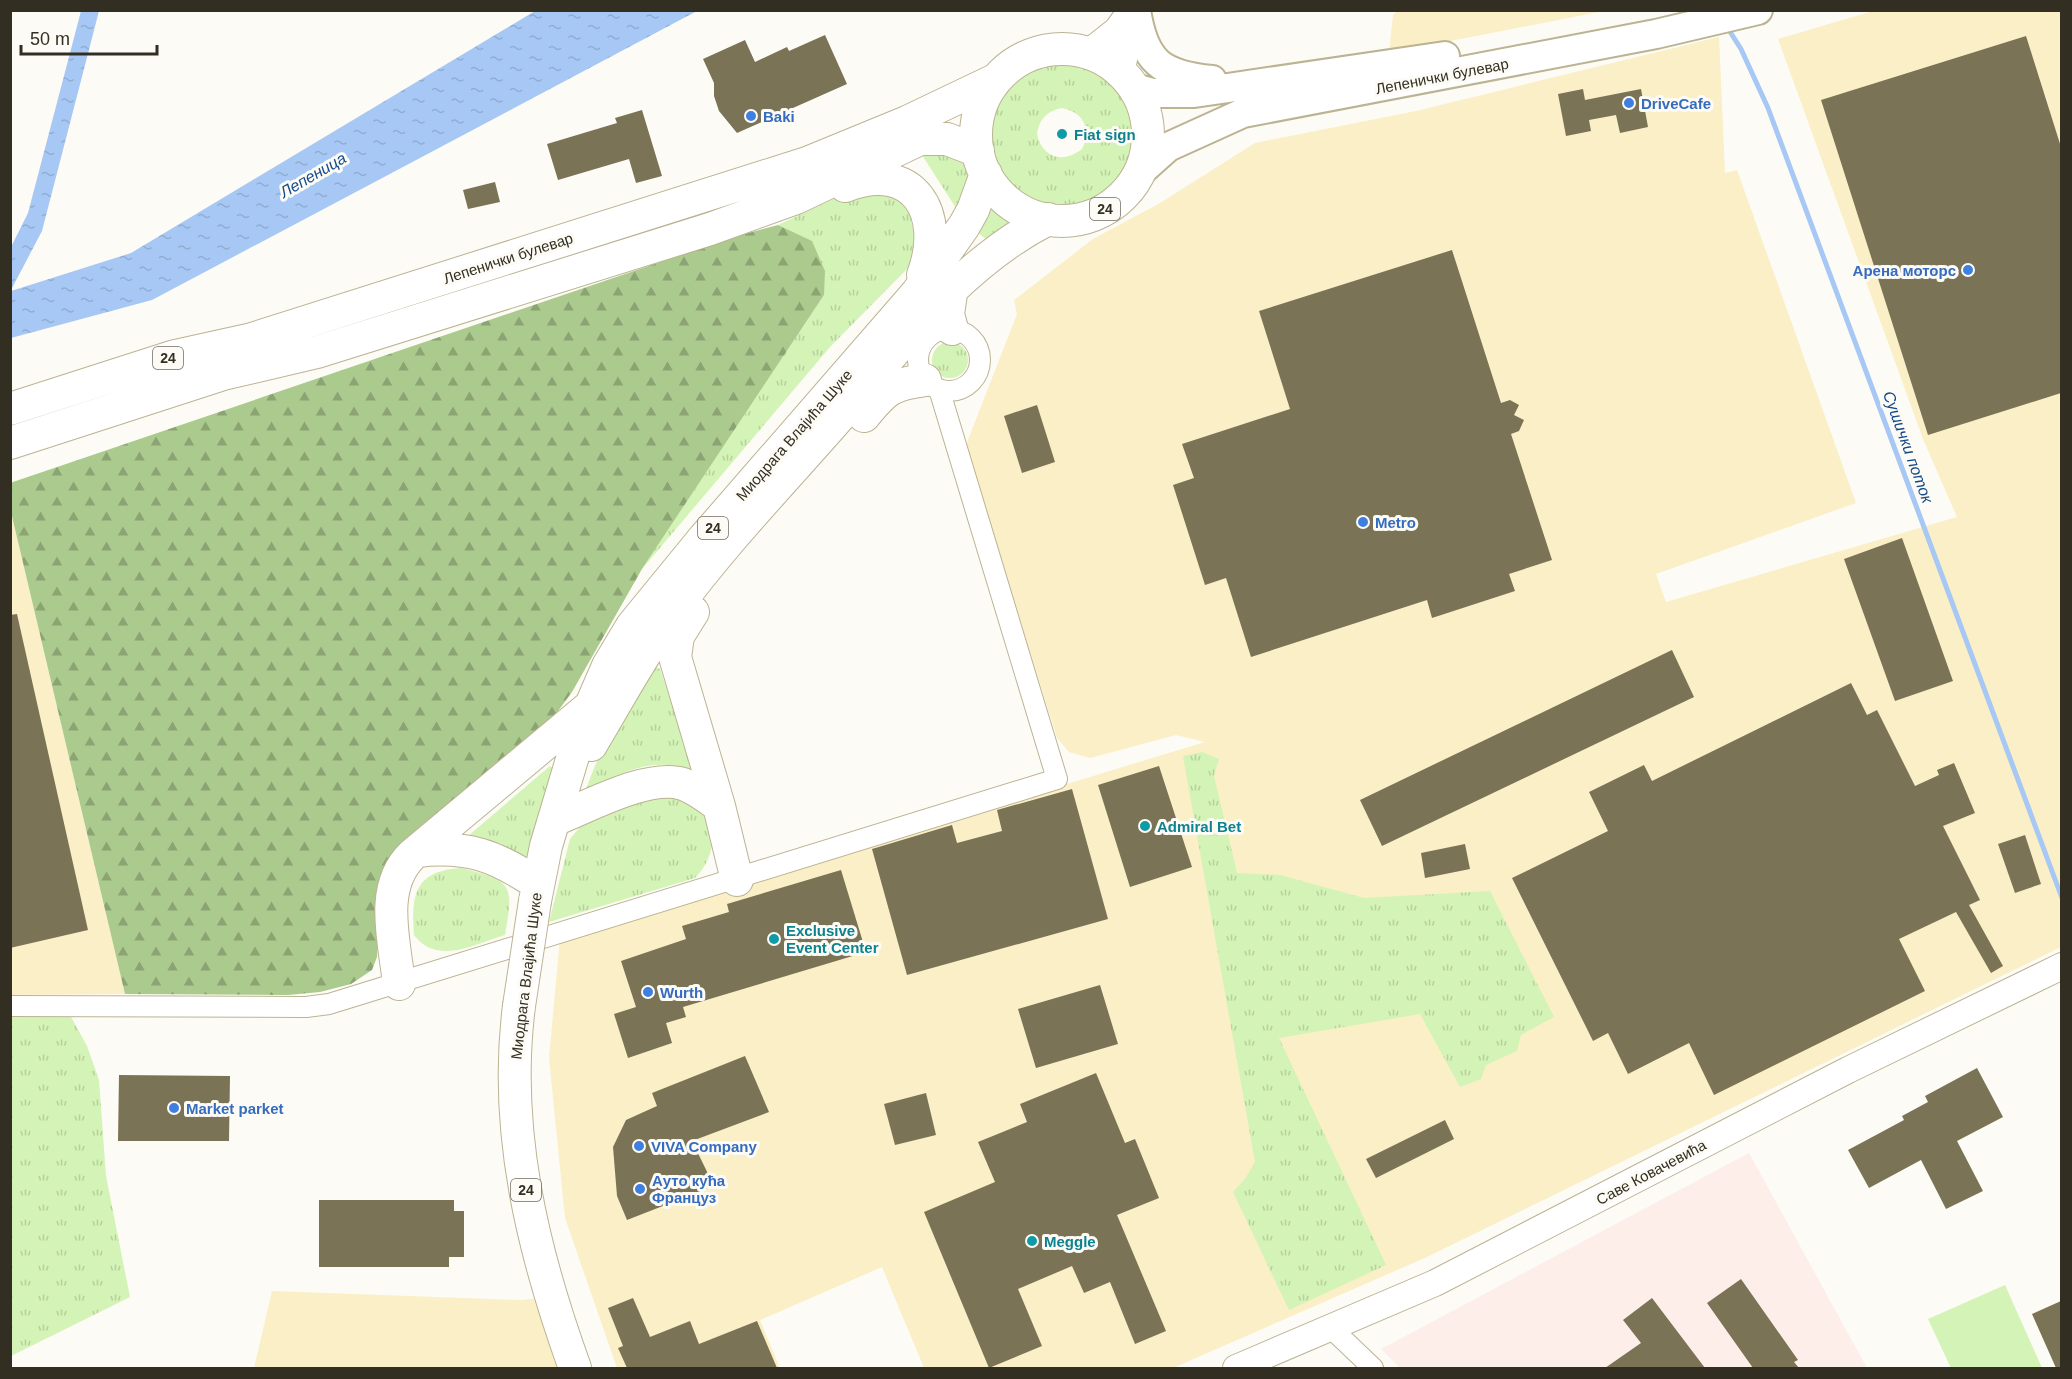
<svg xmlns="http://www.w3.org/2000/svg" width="2072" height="1379" font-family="Arial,sans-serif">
<defs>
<pattern id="grass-tufts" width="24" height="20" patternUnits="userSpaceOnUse" patternTransform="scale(1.5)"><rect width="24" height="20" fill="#d4f3b6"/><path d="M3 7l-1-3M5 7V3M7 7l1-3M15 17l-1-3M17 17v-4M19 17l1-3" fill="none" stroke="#b6d19c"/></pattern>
<pattern id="forest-firs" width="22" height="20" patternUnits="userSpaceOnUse" patternTransform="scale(1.5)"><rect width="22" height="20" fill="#abca8d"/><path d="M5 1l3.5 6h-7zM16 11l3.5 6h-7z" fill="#8ca473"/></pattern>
<pattern id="water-ripples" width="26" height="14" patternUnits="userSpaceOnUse" patternTransform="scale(1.5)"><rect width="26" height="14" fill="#a7c8f4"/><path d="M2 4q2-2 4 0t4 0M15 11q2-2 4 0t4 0" fill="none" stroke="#90acd1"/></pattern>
</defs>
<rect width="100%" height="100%" fill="#fdfbf5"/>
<path fill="#faefc6" d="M1397 11H1604L1389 53 1393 15Z
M1873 11H2061V947L1427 1257 1173 1368H924L882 1267 760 1320 780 1368H617L565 1218 549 1058 560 938 1205 742 1176 735 1090 758 1069 752 1057 738 966 445 1017 314 1014 300 1093 239 1160 203 1255 143 1416 111 1719 37 1725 173 1737 170 1856 503 1656 574 1666 602 1957 517 1923 439 1778 39Z
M11 512 125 994 11 995Z
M272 1291 519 1300 549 1298 574 1368H254Z"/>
<path fill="#fdeee9" d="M1749 1153 1867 1368H1400L1381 1349Z"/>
<path fill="url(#grass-tufts)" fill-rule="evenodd" d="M1061 60C1161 73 1153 200 1068 207 973 215 953 73 1061 60ZM1062 108C1084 112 1092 130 1082 149 1063 164 1042 158 1037 134 1039 119 1047 111 1062 108Z
M945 148 968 162 973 172 958 211 920 152Z
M877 186 915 210 911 220 916 247 909 267 830 347 642 569 824 295 812 242 778 225 855 189Z
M990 202 1018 224 989 242 975 230Z
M932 360a18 18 0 1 1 36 0a18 18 0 1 1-36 0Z
M652 665 660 669 695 773C657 753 621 773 586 790 601 744 626 706 652 665Z
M1202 752 1219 759 1214 776 1237 873 1280 875 1364 898 1490 891 1554 1017 1521 1035 1517 1051 1486 1065 1481 1079 1460 1087 1420 1014 1279 1038 1386 1265 1289 1310 1233 1192 1245 1179 1255 1162 1183 756Z
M550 766 554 769 527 864 501 844 468 836Z
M667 792C676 796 690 799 697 806 720 827 715 858 695 878L549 922 570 839 584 822Z
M461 868C513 881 514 884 505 935 475 944 437 966 414 935 411 894 415 871 461 868Z
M11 1015H70L87 1046 99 1080 106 1176 130 1297 11 1356Z"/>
<path fill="url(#forest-firs)" d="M778 225 812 241 825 271 824 295 642 569 572 692 547 726 401 847 378 937 377 957 372 970 351 984 320 992 288 995 125 994 11 512 10 483 737 236Z"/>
<path fill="#d4f3b6" d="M2005 1285 2042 1368H1951L1928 1319Z"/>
<path fill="url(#water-ripples)" d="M81 11H99L42 231 11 290V247L28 213Z
M535 11H697L152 300 11 338V291L131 253Z"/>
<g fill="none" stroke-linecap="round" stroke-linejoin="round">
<path stroke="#a7c8f4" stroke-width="5" d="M1727 27 1741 49 1768 108 2062 898"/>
</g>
<path fill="#7b7355" d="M825 35 847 84 737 133 719 111 714 96V83L703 59 745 40 755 62 787 47 789 51Z
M2026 36 2061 147V393L1928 435 1821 100Z
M1583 89 1585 100 1641 89 1648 127 1620 133 1616 115 1589 120 1591 131 1566 136 1558 94Z
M642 110 662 176 636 183 629 159 558 180 547 144 617 123 615 118Z
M495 182 500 202 468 209 463 190Z
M1452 250 1501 403 1510 400 1519 405 1514 415 1524 420 1519 431 1511 434 1552 560 1509 574 1515 591 1432 618 1427 600 1251 657 1226 578 1205 585 1173 485 1194 478 1182 444 1290 409 1259 311Z
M1037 405 1055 462 1022 473 1004 416Z
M1902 538 1953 681 1895 701 1844 559Z
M17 614 88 930 10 948V615Z
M1672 650 1694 697 1382 846 1360 800Z
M1851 683 1867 715 1877 710 1915 786 1939 775 1937 770 1954 763 1975 813 1943 826 1980 900 1969 905 2003 966 1991 973 1956 912 1899 939 1925 991 1714 1095 1689 1043 1628 1074 1608 1033 1593 1041 1512 878 1608 831 1589 792 1644 765 1652 781Z
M1159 766 1192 867 1130 887 1098 785Z
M1072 789 1108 919 907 975 872 849 952 825 957 843 1002 831 997 810Z
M2025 835 2041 884 2015 893 1998 844Z
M1465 844 1470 869 1425 878 1421 853Z
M841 870 866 952 683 1007 686 1017 666 1023 672 1043 628 1058 614 1014 636 1007 621 961 686 939 682 926 729 912 727 904Z
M1100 985 1118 1044 1036 1068 1018 1009Z
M745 1056 769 1112 692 1141 714 1186 627 1220 617 1196 613 1147 626 1120 657 1106 652 1093Z
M1977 1068 2003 1117 1957 1141 1983 1191 1946 1209 1921 1160 1869 1188 1848 1150 1904 1120 1902 1116 1928 1102 1925 1096Z
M1096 1073 1125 1143 1135 1139 1159 1198 1117 1215 1166 1331 1135 1344 1110 1282 1084 1293 1072 1266 1018 1289 1042 1346 989 1368 924 1212 995 1182 978 1142 1027 1122 1020 1104Z
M119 1075 230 1076 229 1141H118Z
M926 1093 936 1135 895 1145 884 1104Z
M1445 1120 1454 1139 1376 1178 1366 1159Z
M319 1200H454V1211H464V1257H449V1267H319Z
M1741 1279 1798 1360 1794 1362 1799 1368H1753L1707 1303Z
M633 1298 650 1337 690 1321 699 1344 757 1321 777 1368H627L618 1348 623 1346 608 1308Z
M1652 1298 1705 1368H1605L1641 1343 1623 1320Z
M2061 1301V1368H2056L2032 1314Z"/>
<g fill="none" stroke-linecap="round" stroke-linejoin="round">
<defs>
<path id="minor" d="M918 360a31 31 0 1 1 62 0a31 31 0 1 1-62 0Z
M10 1006 306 1007 329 1004 1057 779 939 389
M1331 1328 1373 1368"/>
<path id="tertiary" d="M1088 53 1117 30 1130 12
M1121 74 1134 10
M1236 1368 1435 1283 1848 1070 2062 966"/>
<path id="secondary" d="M1136 10C1144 62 1161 75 1212 80
M1134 88 1153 93H1194L1445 56
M1140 172 1168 147 1243 113 1656 34 1758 10"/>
<path id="primary" d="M976 135a86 86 0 1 1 172 0a86 86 0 1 1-172 0Z
M845 186C914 159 946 214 923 275
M952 329 948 314 952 287
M10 409 175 356 252 339 807 163 907 122 995 80
M864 416C885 390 892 384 925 380
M10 443 223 374 317 352 710 229 796 198 920 139H947L978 151
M693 612 678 636 675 657 719 806 737 880
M591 745C618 700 643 653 674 610 724 542 784 480 839 417 901 344 961 263 1048 219
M554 820C588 807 648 773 683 784 697 789 708 798 719 806
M417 851C468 845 496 856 538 884
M535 901 546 846 582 726 608 666 632 626 704 538 917 293 964 226 973 210 986 174
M399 984C395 943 378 888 412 855L588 708
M519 1006C503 1130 533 1252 575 1368"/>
</defs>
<use href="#minor" stroke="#bcb393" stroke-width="22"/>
<use href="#tertiary" stroke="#bcb393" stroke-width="28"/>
<use href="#secondary" stroke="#bcb393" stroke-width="32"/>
<use href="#primary" stroke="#bcb393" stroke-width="34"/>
<use href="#minor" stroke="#fff" stroke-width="20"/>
<use href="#tertiary" stroke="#fff" stroke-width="26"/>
<use href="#secondary" stroke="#fff" stroke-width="28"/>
<use href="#primary" stroke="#fff" stroke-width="32"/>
<defs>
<path id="primary-bridge" d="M519 1006 535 901"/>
</defs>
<use href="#primary-bridge" stroke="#bcb393" stroke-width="34" stroke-linecap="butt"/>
<use href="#primary-bridge" stroke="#fff" stroke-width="32"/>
</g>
<g fill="#3f7fe0" stroke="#fdfbf5" stroke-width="2">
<circle cx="1629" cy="103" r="6"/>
<circle cx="751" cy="116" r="6"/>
<circle cx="1968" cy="270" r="6"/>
<circle cx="1363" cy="522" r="6"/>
<circle cx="648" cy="992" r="6"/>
<circle cx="174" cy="1108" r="6"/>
<circle cx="639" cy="1146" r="6"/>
<circle cx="640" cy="1189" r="6"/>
</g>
<g fill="#0f9aa8" stroke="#fdfbf5" stroke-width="2">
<circle cx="1062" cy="134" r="6"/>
<circle cx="1145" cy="826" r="6"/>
<circle cx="774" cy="939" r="6"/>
<circle cx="1032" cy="1241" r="6"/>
</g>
<g text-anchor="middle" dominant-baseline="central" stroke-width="6" stroke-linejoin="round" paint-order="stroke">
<g fill="#fdfbf5" stroke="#6f6c61" stroke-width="1.5">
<rect x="1090" y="198" width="30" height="22" rx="4.5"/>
<rect x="153" y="347" width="30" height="22" rx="4.5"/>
<rect x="698" y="517" width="30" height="22" rx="4.5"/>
<rect x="511" y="1179" width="30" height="22" rx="4.5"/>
</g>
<g font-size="14" font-weight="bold" fill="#322f22">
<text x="1105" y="209">24</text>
<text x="168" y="358">24</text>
<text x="713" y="528">24</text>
<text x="526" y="1190">24</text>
</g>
<g font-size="15" fill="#322f22" stroke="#fdfbf5">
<text transform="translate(1442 76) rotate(-11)">Лепенички булевар</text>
<text transform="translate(508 258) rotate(-18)">Лепенички булевар</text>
<text transform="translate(794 435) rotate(-49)">Миодрага Влајића Шуке</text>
<text transform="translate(526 976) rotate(-83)">Миодрага Влајића Шуке</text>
<text transform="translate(1651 1172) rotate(-28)">Саве Ковачевића</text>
</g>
<g font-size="15" font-weight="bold" fill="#366cbe" stroke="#fdfbf5" text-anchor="start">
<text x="1641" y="103">DriveCafe</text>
<text x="763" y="116">Baki</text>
<text x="1956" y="270" text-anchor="end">Арена моторс</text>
<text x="1375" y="522">Metro</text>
<text x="660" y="992">Wurth</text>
<text x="186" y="1108">Market parket</text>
<text x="651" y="1146">VIVA Company</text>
<text x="652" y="1180">Ауто кућа<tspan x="652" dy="17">Француз</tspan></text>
</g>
<g font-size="15" font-weight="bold" fill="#0d838f" stroke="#fdfbf5" text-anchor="start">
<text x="1074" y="134">Fiat sign</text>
<text x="1157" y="826">Admiral Bet</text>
<text x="786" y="930">Exclusive<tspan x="786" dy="17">Event Center</tspan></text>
<text x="1044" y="1241">Meggle</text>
</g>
<g font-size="16" font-style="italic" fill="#144a8a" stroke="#fdfbf5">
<text transform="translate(313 175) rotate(-30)">Лепеница</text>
<text transform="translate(1908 447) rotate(70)">Сушички поток</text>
</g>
</g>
<rect width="2072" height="1379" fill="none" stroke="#322f22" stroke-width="24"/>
<path d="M21 45v9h136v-9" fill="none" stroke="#322f22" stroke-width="3"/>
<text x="30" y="45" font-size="18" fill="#322f22" stroke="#fdfbf5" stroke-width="4.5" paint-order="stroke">50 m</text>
</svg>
